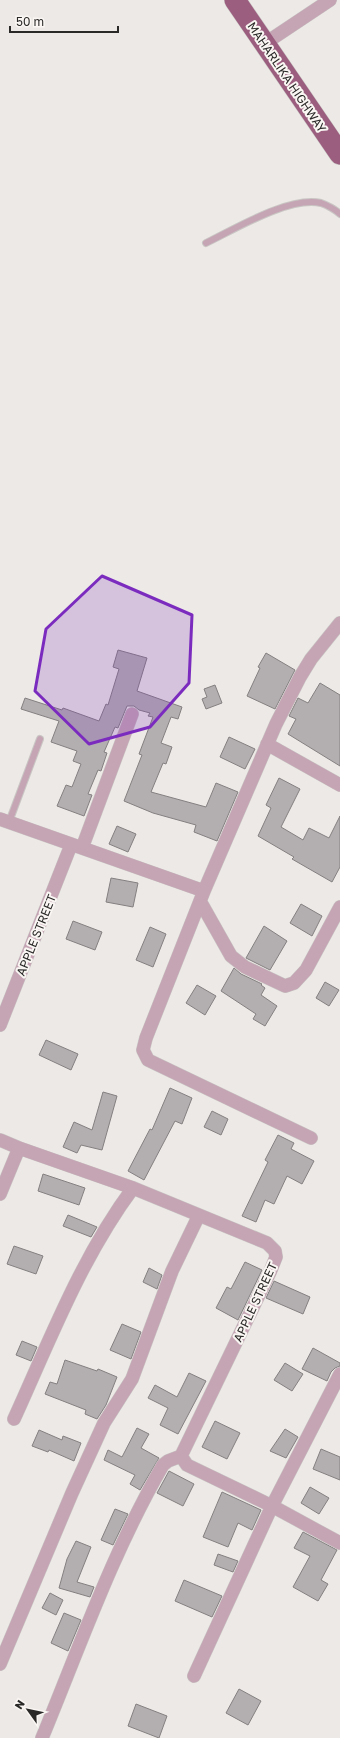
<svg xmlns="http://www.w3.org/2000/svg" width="340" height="1738" font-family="'Golos Text',sans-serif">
<rect width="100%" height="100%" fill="#ece9e6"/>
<path fill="#b3afb1" stroke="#848081" d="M118 650 147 658 137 691 182 707 178 719 171 717 161 743 172 747 166 764 163 763 151 792 206 807 216 783 238 792 217 841 194 832 196 825 153 813 124 801 142 755 139 754 153 717 148 716 150 713 139 710 134 706H127L118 728 115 727 104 752 107 753 101 771 98 770 88 794 92 795 84 816 57 806 66 785 72 787 81 764 73 761 77 751 51 742 59 721 21 709 25 698 62 710 63 708 99 721 106 704 108 705 119 669 113 667Z
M266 653 295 670 275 709 247 696 260 668 258 667Z
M320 683 340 695V766L288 734 296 719 289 716 298 698 308 703Z
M215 685 222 703 206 709 202 699 207 697 204 689Z
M229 737 255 749 245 769 220 757Z
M279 778 300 789 281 827 303 840 309 828 329 838 340 816V867L332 882 292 859 294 857 258 836 271 808 266 805Z
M117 826 136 834 128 852 109 844Z
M111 878 138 883 133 907 106 902Z
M301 904 322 916 312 936 290 923Z
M73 921 102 932 95 950 66 939Z
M264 926 287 941 270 970 246 958Z
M150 927 166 934 153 967 136 960Z
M234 968 241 974 262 984 261 985 265 988 261 995 277 1006 265 1026 253 1019 256 1014 221 991Z
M325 982 339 990 329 1006 316 998Z
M197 985 216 996 205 1015 186 1003Z
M46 1040 78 1054 71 1070 39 1055Z
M170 1088 192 1098 182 1124 175 1121 144 1180 128 1171 150 1129 152 1130Z
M103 1092 117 1096 102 1150 81 1145 77 1153 63 1147 74 1122 92 1130Z
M212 1111 228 1119 221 1135 204 1127Z
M278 1135 294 1143 291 1149 314 1161 302 1184 287 1176 274 1204 265 1200 256 1222 242 1216 268 1162 265 1160Z
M43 1174 85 1188 79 1205 38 1191Z
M68 1215 97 1227 91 1237 63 1226Z
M14 1246 43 1256 36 1274 7 1264Z
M245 1262 262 1270 238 1320 216 1308 227 1287 231 1289Z
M149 1268 162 1275 157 1289 143 1282Z
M274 1281 310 1297 303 1314 266 1298Z
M122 1324 141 1332 131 1359 110 1350Z
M22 1341 37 1347 31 1361 16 1355Z
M313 1348 340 1363V1366L335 1368 331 1372 327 1381 302 1369Z
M65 1360 97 1371 98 1369 117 1377 106 1405 97 1419 85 1414 86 1410 45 1394 50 1382 57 1384Z
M285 1363 303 1374 292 1391 274 1380Z
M189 1373 206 1381 178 1434 160 1425 168 1408 148 1398 155 1385 177 1397Z
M215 1421 240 1433 227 1459 202 1447Z
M137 1428 149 1434 141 1448 159 1458 140 1490 130 1484 135 1475 104 1460 108 1450 122 1457Z
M285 1429 298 1437 286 1458 270 1451Z
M39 1430 62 1440 63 1436 81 1443 74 1461 49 1450 48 1452 32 1446Z
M321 1449 340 1457V1480L313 1469Z
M169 1471 194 1484 183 1506 157 1493Z
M310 1487 329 1498 319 1514 301 1503Z
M222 1492 261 1510 252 1530 238 1523 228 1547 203 1537Z
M115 1509 128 1514 113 1545 101 1540Z
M303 1532 337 1550 321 1580 328 1584 318 1601 293 1587 310 1556 294 1548Z
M76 1541 91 1547 77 1582 94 1587 90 1597 59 1588 67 1559Z
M218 1554 238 1561 233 1572 214 1565Z
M184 1580 222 1596 212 1617 175 1601Z
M50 1593 63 1600 56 1615 42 1608Z
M64 1613 81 1620 68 1651 51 1643Z
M239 1689 261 1701 248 1725 226 1713Z
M136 1704 167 1716 159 1738 128 1726Z"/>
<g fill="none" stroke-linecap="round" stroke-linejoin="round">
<defs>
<path id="service" d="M206 243C235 229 289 196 321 203 327 205 336 210 340 214
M9 822 40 739"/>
<path id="minor" d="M264 44 330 0
M267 744 340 785
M0 819 204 891
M82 848 132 714
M200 901 231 956 245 967 285 986 294 983 306 970 340 907
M0 1025 71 845
M311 1138 148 1060 143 1050 146 1038 204 891 276 724 300 677 311 659 340 623
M0 1140 19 1148 133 1188 267 1243 275 1251 276 1257 270 1272 181 1456 187 1465 272 1506 340 1543
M0 1194 19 1148
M14 1419C50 1340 81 1258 133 1188
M0 1664 72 1493 104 1423 132 1379 172 1271 199 1215
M194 1676 272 1506 340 1374
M42 1738C80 1646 113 1551 163 1465L168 1461 181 1456"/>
<path id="trunk" d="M235 0 340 154"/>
</defs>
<use href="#service" stroke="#c9c6c4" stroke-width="8"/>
<use href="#minor" stroke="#c9c6c4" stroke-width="14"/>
<use href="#trunk" stroke="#c9c6c4" stroke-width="22"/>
<use href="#service" stroke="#c5a4b4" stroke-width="6"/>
<use href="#minor" stroke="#c5a4b4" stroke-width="13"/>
<use href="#trunk" stroke="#9c5e7f" stroke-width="21"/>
</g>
<path fill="#7b2cbf" fill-opacity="0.2" stroke="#7b2cbf" stroke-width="3" stroke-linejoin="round" d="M102 576 192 615 189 683 150 727 89 744 35 691 46 629Z"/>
<g text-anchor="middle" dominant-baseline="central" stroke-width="4" stroke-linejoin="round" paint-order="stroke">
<g font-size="12" fill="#2a2928" stroke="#f9f6f3">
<text transform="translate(287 77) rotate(56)">MAHARLIKA HIGHWAY</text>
<text transform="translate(36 935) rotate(-68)">APPLE STREET</text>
<text transform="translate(255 1302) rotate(-65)">APPLE STREET</text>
</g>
</g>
<g transform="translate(28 1710) rotate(303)" stroke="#f9f6f3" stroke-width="3" paint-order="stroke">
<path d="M0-3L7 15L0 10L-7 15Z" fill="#2a2928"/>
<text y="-6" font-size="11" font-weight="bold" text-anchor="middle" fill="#2a2928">N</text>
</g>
<path d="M10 26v6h108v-6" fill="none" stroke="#2a2928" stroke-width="2"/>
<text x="16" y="26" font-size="12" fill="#2a2928" stroke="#f9f6f3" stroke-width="3" paint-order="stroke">50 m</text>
</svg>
